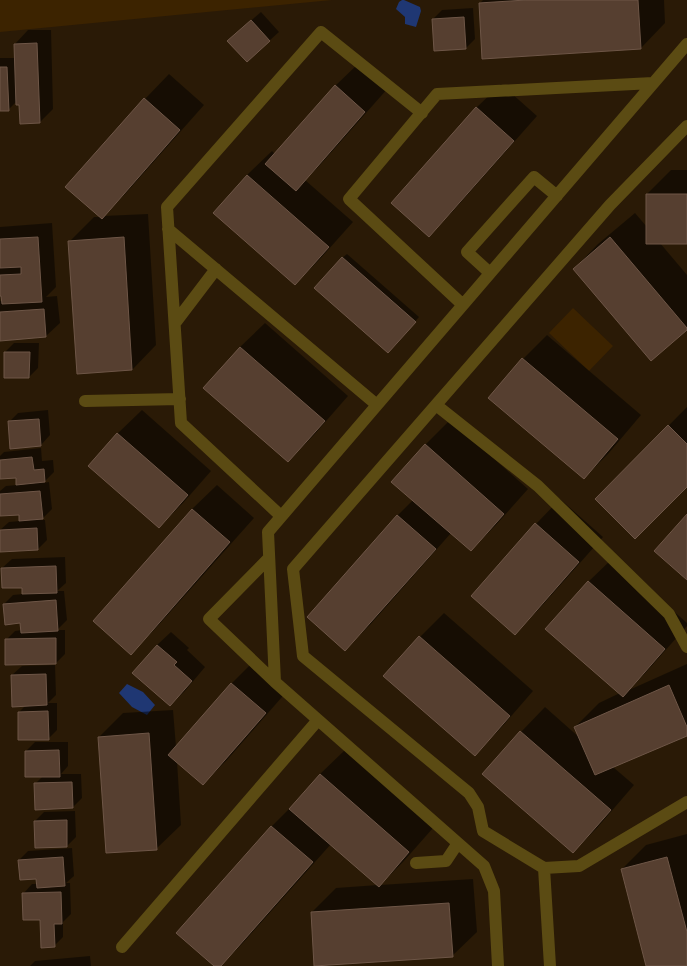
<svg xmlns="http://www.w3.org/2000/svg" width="687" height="966" font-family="Commissioner,sans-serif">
<rect width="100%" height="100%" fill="#2a1a06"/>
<path fill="#3c2300" d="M0 0H332L0 32Z
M573 308 613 346 589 371 549 333Z"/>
<path fill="#1f3773" d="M402 0H404L420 7 421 11 416 27 405 24V17L396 9 399 2Z
M127 684 143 692 155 705 147 715 132 707 119 693Z"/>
<path fill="#0007" d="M483 0H664L665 23 641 48 480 3Z
M473 8 475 39 466 48 433 19 442 10Z
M261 12 279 32 269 41 238 32Z
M28 30H51L53 109 40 122 17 101 8 110H0V58H15V44Z
M360 62 389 87 320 165 305 180 353 222 319 260 295 284 214 213 247 175 272 151 275 154 335 86Z
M169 74 204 105 126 193 103 216 148 214 156 345 132 370 70 241 94 217H101L67 187 145 99Z
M501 84 537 116 453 211 429 235 476 108Z
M671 170H687V243H660L687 275V329L574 269 598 244 635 213 647 227V194Z
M52 223 56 287 46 297 57 296 60 323 46 336 0 340V301L3 300 2 295H0V227Z
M347 254 419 317 393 347 342 258Z
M265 323 348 396 313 436 288 461 240 347Z
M547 335 641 415 608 454 584 478 523 359Z
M14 343H39L38 368 29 377 5 352Z
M687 407V486L596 499Z
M48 410 50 435 41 445 11 447 9 422 18 413Z
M142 410 211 471 183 503 159 527 117 434Z
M450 420 528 489 495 526 471 550 451 533 370 625 345 649 397 516 413 500 425 445Z
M41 448 42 461 53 460 54 472 43 483 49 482 52 509 41 520H45L47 540 38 549 0 540V530L9 522 20 521V514L0 515V491L6 486 17 485V477L0 478V456L4 452Z
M217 485 254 518 155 629 131 653 192 509Z
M560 499 603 537 539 609 515 633 472 596 536 524Z
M65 557 66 583 57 591H64L67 620 57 630H65V654L56 663 6 640 15 631 22 630 21 622 6 624 4 604 13 595 23 594V587L2 568 12 559Z
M613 558 687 623V626L647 671 629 690 687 664V734L613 767 634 785 597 828 573 852 484 774 521 732 545 707 580 738 575 727 599 703 620 693 588 582Z
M444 613 533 691 499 730 474 754 420 637Z
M171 632 189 648 187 650 205 667 184 692 170 705 157 645Z
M256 659 289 689 227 760 203 784 177 761 181 825 156 849 99 737 123 713 173 710 176 747 232 683Z
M55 665 56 695 48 703H57V730L48 739 19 712 26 705 12 675 22 666Z
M35 742H68V766L61 774H81L82 798 73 807 35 784 43 776 26 751Z
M345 750 433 828 403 862 380 885 473 879 477 932 452 956 315 965 312 912 336 888 378 885 331 844 242 944 220 966H216L271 827 295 803 320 774Z
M75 811 76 837 67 846 35 821 44 812Z
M687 834V966H647L622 869 646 845Z
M72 848 74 876 66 883H70L71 914 63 922V937L54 946 41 919 23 894 32 884H37V878L19 860 28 851Z
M90 956 91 966H30L35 961Z"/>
<path fill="#563f30" stroke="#6e5647" d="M526 0H638L641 49 482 59 479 3Z
M464 17 466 49 434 51 432 19Z
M251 20 270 41 247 62 227 41Z
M37 43 40 123 20 124 19 105H16L14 44Z
M0 67H7L9 111H0Z
M335 85 365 112 296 191 265 164Z
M144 98 180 130 102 219 65 187Z
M476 107 514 141 429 237 391 203Z
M247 175 329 247 295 285 213 213Z
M646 194H687V244H646Z
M38 237 42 302 2 304 1 296H0V275L21 274V267L0 268V239Z
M124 237 132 370 77 374 68 241Z
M610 237 687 328V330L651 361 573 269Z
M342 257 416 322 388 353 314 288Z
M44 309 46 337 0 341V312Z
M240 347 325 421 288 462 203 388Z
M4 352H30L29 378H4Z
M522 358 618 439 584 479 488 398Z
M39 419 41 446 10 449 8 421Z
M668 425 687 444V487L635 539 595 499Z
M117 433 188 495 159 528 88 466Z
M425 444 504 514 471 551 391 482Z
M32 457 34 470 44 469 45 482 16 485V478L0 479V460Z
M40 491 43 519 19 521V515L0 516V494Z
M192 509 230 542 131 655 93 621Z
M687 514V580L654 551Z
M397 515 436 549 345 651 307 617Z
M535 523 579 562 515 635 471 596Z
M37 528 38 550 0 552V530Z
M56 566 57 593 22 594V588H2L1 568Z
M588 581 665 649 623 697 545 629Z
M56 600 58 631 21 633 20 623 5 625 3 604Z
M419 636 510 716 475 756 383 676Z
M56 638V664L5 665V639Z
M157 645 177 662 174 665 192 681 170 706 132 673Z
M46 674 47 705 12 707 11 675Z
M231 683 266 713 203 785 168 755Z
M669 685 687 727V736L595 775 574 727Z
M48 711 49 740H18V712Z
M520 731 611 810 573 853 482 774Z
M149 733 157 850 106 853 98 737Z
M59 750 60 777H25V751Z
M320 774 409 852 379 887 289 809Z
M72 782 73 808 35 810 34 783Z
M67 820V847L35 848 34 821Z
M271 826 313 862 221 966H214L176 933Z
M63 857 65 886 37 888 36 879 20 880 18 860Z
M667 857 687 932V966H646L621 869Z
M61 892 62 924H54L55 947 41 948 40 920H23L22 893Z
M449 903 453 957 314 966 311 912Z"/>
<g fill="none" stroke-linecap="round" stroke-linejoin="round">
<path stroke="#5b4b13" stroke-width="12" d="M687 126 610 205 293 569 303 656 469 793 478 807 483 831 544 868 579 866 687 802
M168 229 377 405
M490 273 467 252 534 177 557 196
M463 305 349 199 437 94 653 83
M175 323 216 269
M85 401 180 399
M436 405 538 486 669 614 687 647
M281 516 181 423 167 207 321 32 422 113
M269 558 209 619 275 682
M416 863 446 861 458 843
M544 868 550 966
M122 947 318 720
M498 966 494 891 484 866 275 682 268 532 687 44"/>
</g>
</svg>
